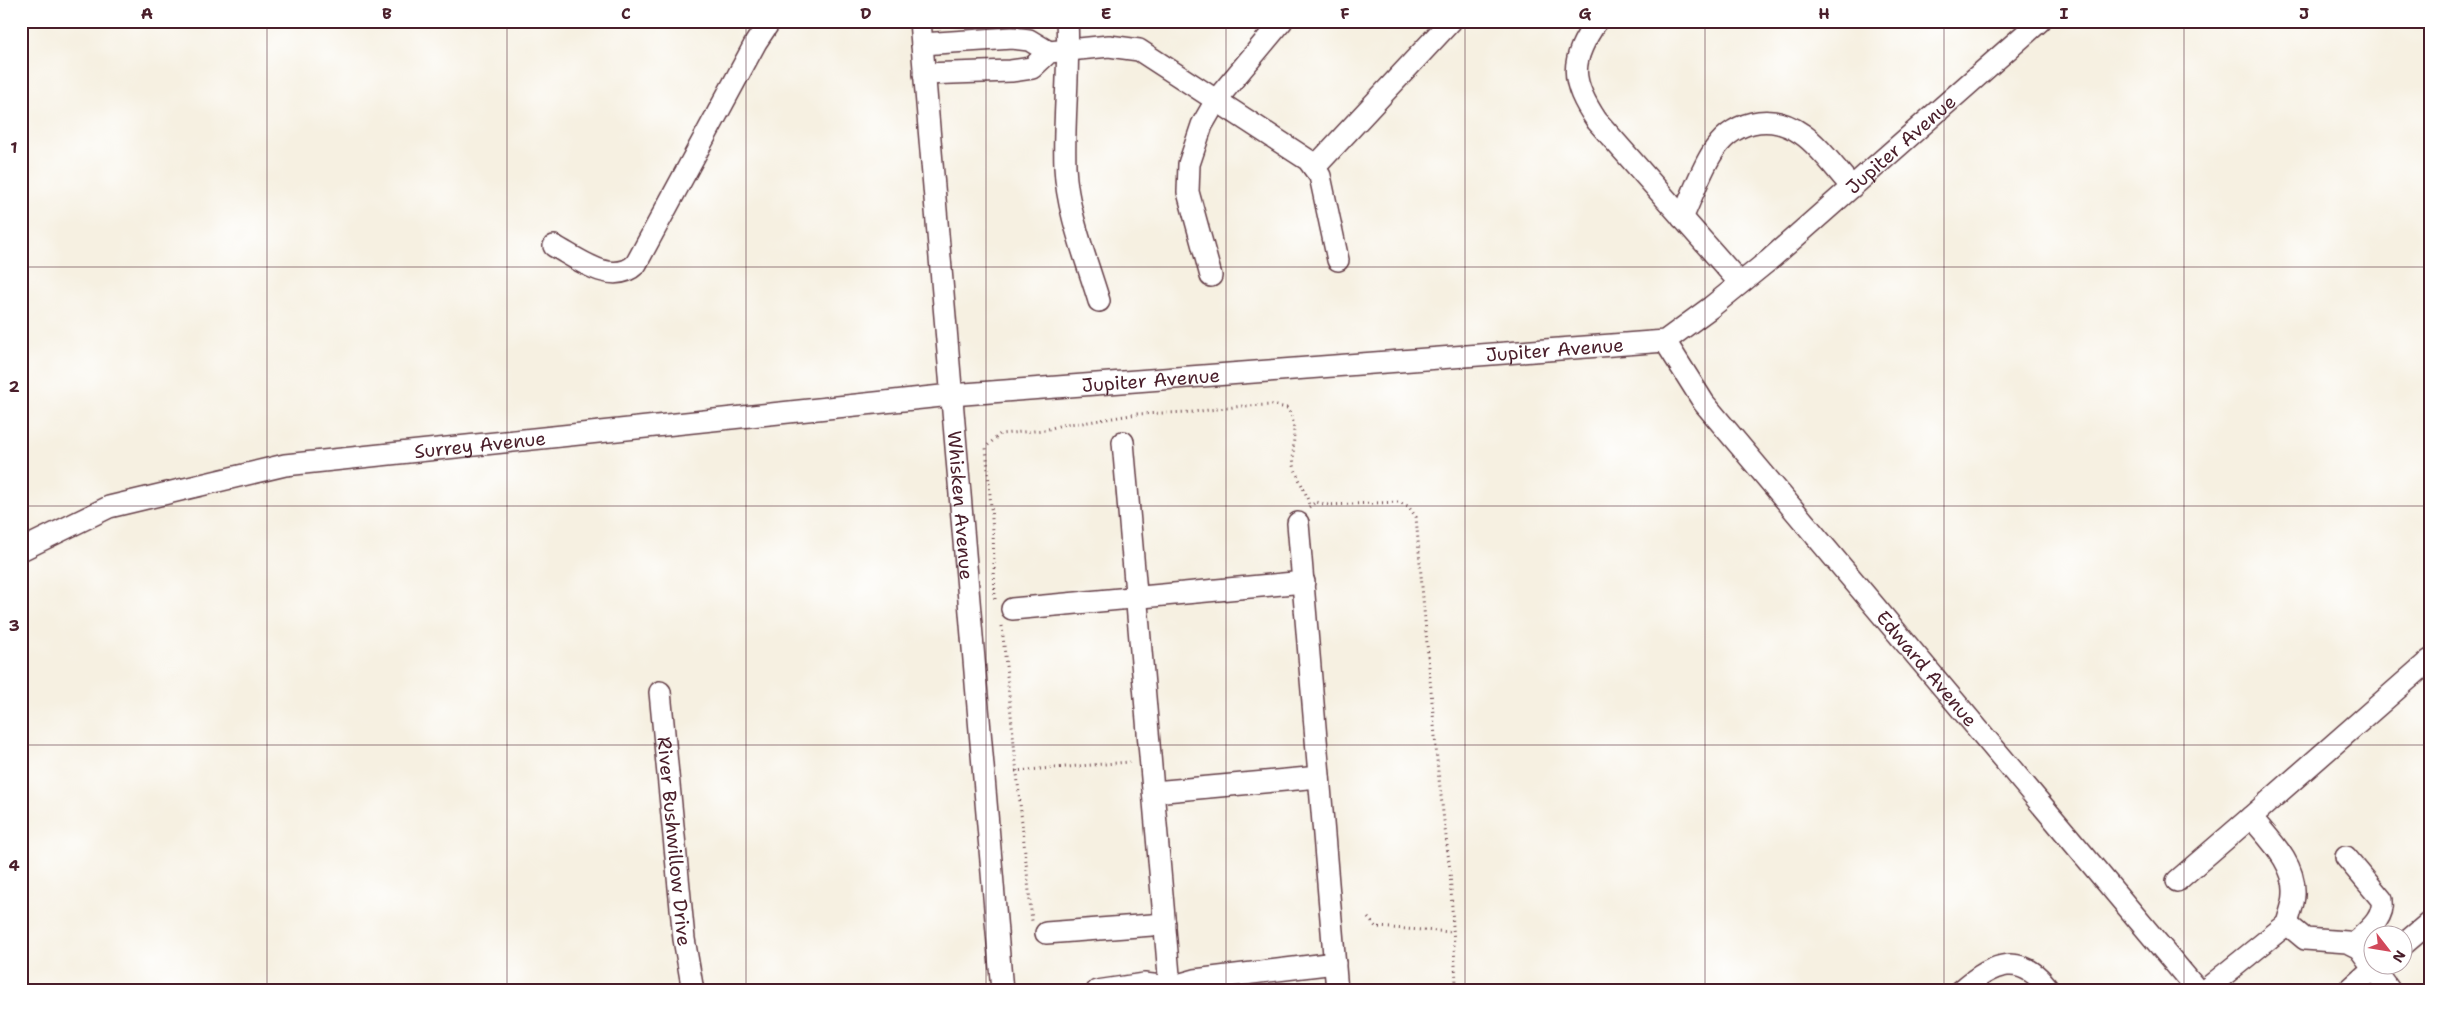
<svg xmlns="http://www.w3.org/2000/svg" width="2451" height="1012" font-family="'Shantell Sans',sans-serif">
<rect width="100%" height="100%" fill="#fff"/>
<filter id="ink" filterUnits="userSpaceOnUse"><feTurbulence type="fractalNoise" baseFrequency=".02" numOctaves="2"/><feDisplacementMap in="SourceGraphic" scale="10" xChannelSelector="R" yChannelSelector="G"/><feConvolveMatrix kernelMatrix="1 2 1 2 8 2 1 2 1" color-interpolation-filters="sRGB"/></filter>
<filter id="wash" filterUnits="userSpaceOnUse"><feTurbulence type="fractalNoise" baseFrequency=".0096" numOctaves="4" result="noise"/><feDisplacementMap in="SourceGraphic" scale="20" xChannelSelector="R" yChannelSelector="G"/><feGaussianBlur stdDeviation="1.12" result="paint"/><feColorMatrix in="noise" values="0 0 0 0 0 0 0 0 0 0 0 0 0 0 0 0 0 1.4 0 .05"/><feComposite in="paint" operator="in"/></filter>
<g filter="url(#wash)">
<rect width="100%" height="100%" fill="#f6f0e1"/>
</g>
<g filter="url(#ink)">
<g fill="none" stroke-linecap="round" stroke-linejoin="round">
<defs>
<g id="minor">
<path id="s1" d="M920 21 1002 991"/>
<path d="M1067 21C1070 70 1063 119 1065 167 1067 212 1086 258 1099 301"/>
<path d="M1597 21C1569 61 1570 81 1597 121L1740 283"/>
<path d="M922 44 1012 38 1029 40 1049 52"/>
<path d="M924 74 1011 71 1032 68 1049 52 1109 46 1139 50 1308 160 1320 176 1338 260"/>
<path d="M1314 168 1451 21"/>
<path d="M1682 218C1692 197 1699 175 1711 155 1731 121 1770 111 1802 134 1820 146 1837 171 1852 187"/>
<path d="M554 246C577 258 612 287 636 264L756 42 770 21"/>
<path d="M1211 276 1188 192 1189 164 1202 125 1217 99 1282 21"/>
<path id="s2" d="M1665 341 1704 403 2198 991"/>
<path d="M1123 442 1170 987"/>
<path d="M1298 523 1337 991"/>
<path id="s3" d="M21 550 109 507 285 465 951 395 1665 341 1710 308 1768 261 2040 21"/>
<path d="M1012 609 1304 582"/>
<path id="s4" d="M660 692 684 939 693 991"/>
<path d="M1154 792 1319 777"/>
<path d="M2251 817 2430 660"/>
<path d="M2346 857 2382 900C2385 919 2366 932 2353 944"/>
<path d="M2177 881 2251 817C2269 839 2296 864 2294 894 2294 904 2289 915 2287 924"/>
<path d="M1046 933 1165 924"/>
<path d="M2404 944 2430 922"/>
<path d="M1097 991 1144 984 1170 987 1195 980 1335 963"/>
<path d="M1961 991C1993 962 2022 951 2050 991"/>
<path d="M2204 991 2287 924 2305 939 2347 942 2359 948 2390 991"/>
<path d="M2348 991 2378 964"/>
</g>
</defs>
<use href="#minor" stroke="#643e46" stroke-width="24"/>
<path stroke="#643e46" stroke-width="3" stroke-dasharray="1 4" stroke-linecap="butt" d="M1309 507 1316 502 1329 505 1398 502 1408 506 1416 517 1438 771 1450 870 1456 983 1459 991
M995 599 993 531 986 447 1000 434 1045 430 1065 424 1082 423 1137 414 1192 412 1243 406 1272 405 1287 408C1299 423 1291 447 1294 465 1297 479 1307 491 1309 506
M1002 626 1032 921
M1015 771 1130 762
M1368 918 1376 927 1453 932"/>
<use href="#minor" stroke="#fff" stroke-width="21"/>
</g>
</g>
<path fill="none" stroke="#4a1f2b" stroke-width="1" stroke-opacity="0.55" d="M267 21V991M507 21V991M746 21V991M986 21V991M1226 21V991M1465 21V991M1705 21V991M1944 21V991M2184 21V991M21 267H2430M21 506H2430M21 745H2430"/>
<g text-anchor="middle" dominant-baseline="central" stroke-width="4.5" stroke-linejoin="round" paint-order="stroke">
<g font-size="19" fill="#4a1f2b" stroke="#fff">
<text stroke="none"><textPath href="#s3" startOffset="1972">Jupiter Avenue</textPath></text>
<text stroke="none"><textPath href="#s3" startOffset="1554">Jupiter Avenue</textPath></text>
<text stroke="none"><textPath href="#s3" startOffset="1149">Jupiter Avenue</textPath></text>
<text stroke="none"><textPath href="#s3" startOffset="475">Surrey Avenue</textPath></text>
<text stroke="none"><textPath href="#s1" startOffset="486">Whisken Avenue</textPath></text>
<text stroke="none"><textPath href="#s2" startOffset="420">Edward Avenue</textPath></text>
<text stroke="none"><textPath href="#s4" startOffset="150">River Bushwillow Drive</textPath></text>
</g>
</g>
<rect width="2451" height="1012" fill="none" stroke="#fff" stroke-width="55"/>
<g transform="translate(2388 950) rotate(121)"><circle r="24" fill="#ffffff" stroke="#b7a5aa"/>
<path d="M0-4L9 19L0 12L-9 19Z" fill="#d1495b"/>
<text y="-8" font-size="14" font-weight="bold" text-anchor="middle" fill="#4a1f2b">N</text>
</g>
<rect x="28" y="28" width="2396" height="956" fill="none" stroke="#4a1f2b" stroke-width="2"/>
<g font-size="16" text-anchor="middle" font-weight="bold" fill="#4a1f2b">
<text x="147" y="19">A</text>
<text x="387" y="19">B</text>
<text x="626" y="19">C</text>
<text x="866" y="19">D</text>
<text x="1106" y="19">E</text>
<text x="1345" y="19">F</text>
<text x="1585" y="19">G</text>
<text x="1824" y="19">H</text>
<text x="2064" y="19">I</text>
<text x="2304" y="19">J</text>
<text x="14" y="153">1</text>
<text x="14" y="392">2</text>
<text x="14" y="631">3</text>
<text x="14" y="871">4</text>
</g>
</svg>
